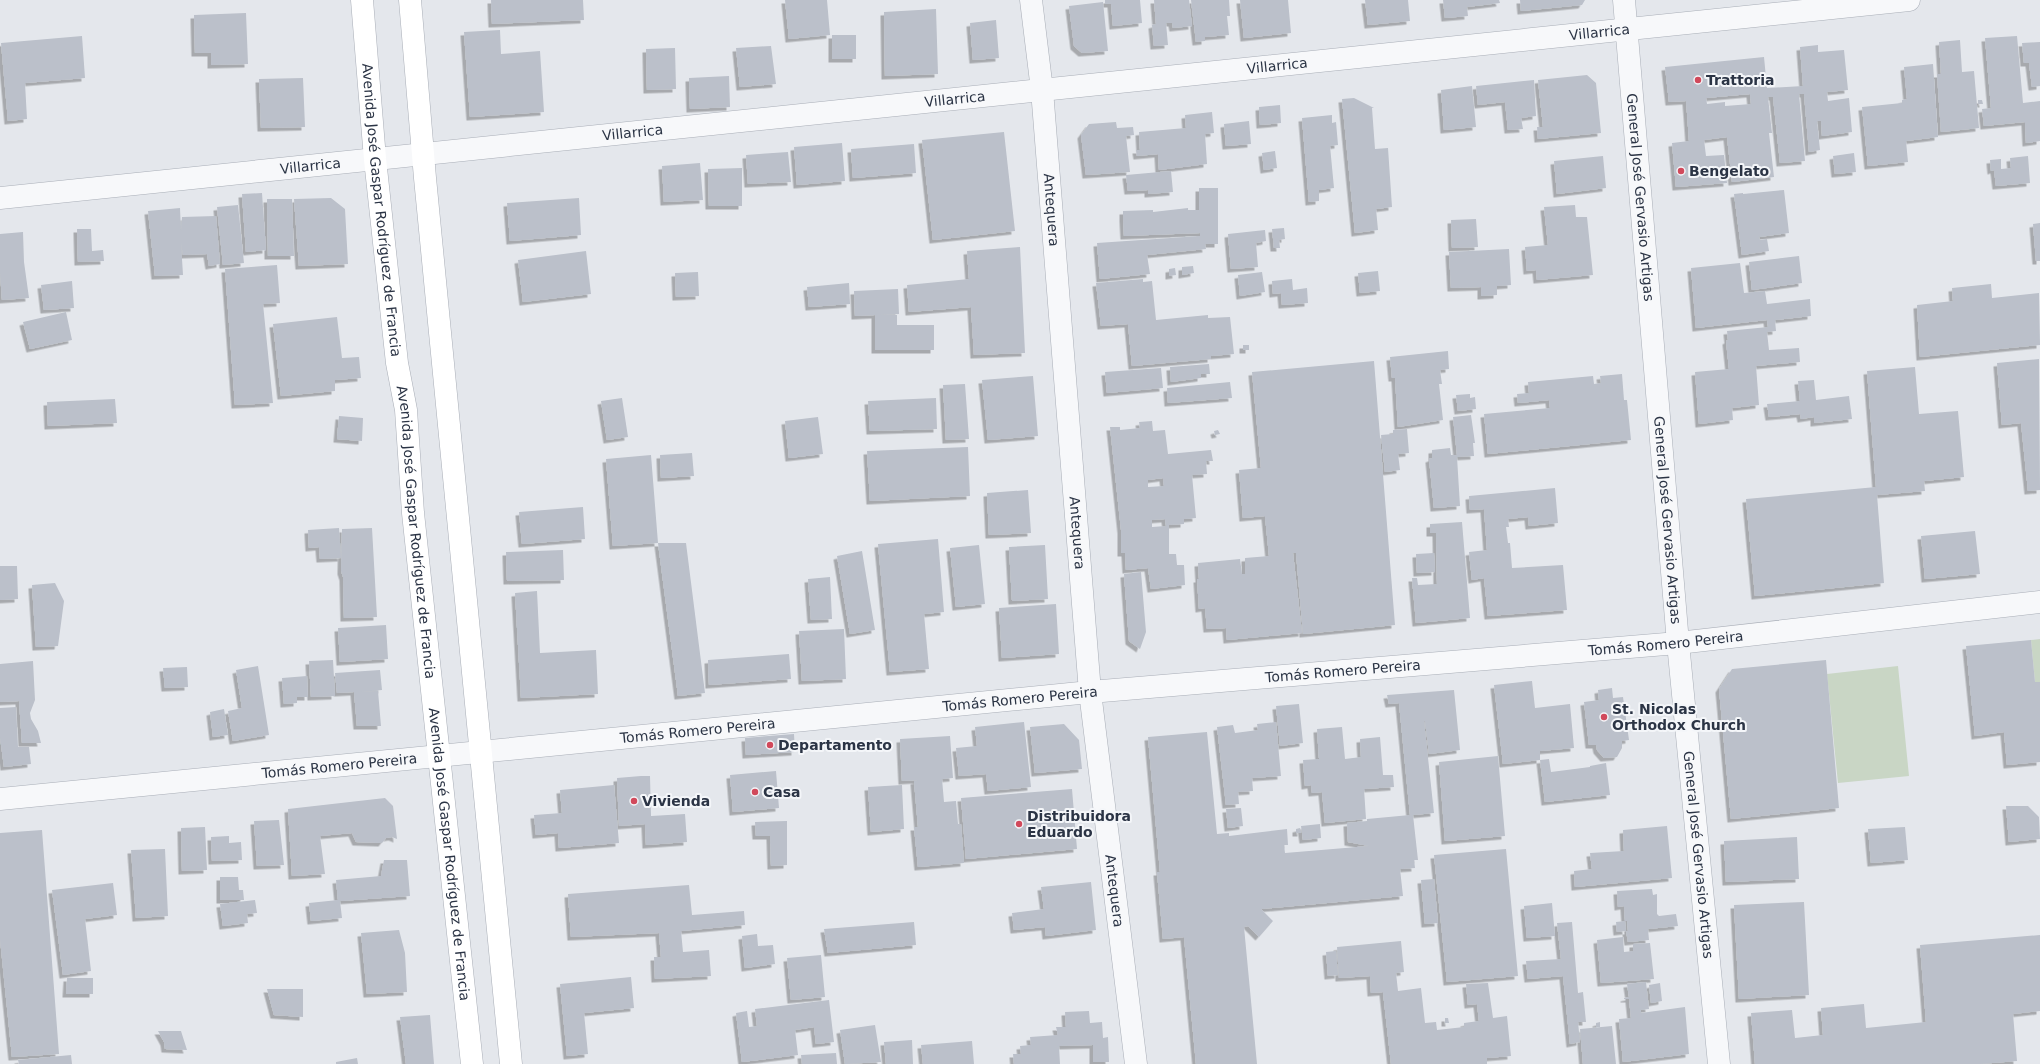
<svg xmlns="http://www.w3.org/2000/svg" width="2040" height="1064" font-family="'DejaVu Sans',sans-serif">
<defs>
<filter id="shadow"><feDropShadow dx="-3.5" dy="3.5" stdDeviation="0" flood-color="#0004"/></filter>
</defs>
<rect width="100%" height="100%" fill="#e4e7ec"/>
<path fill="#c9d6c5" d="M2040 639V682H2035L2031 640Z
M1898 666 1909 776 1838 783 1827 674Z"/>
<path fill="#bbc0ca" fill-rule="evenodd" filter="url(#shadow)" d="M491 0H583L584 20 492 24Z
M785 0H827L830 35 789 39Z
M1105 0H1140L1142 23 1113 26 1111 4H1105Z
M1154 0H1189L1192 26 1173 28 1172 23H1166L1168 45 1154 46 1152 25 1156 24Z
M1191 0H1229L1230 16H1227L1229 35 1205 37V41L1196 42Z
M1240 0H1288L1291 33 1244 38Z
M1365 0H1408L1410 21 1368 25Z
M1443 0H1499L1500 3 1467 7 1468 16 1445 18Z
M1520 0H1585L1582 5 1521 11Z
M1103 2 1108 51 1082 53 1074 46 1069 6Z
M936 9 938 74 885 76 884 12Z
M246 13 248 64 211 65V53H195L194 15Z
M996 20 999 58 973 60 970 23Z
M500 30 501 54 540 51 544 112 470 117 464 32Z
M832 35H856V59H832Z
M82 36 85 78 25 83 27 119 8 121 1 43Z
M2017 36 2023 103 2040 101V141L2026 143 2025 122 1984 126 1982 109 1991 108 1985 38Z
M1960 40 1962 72 1974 71 1979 128 1941 132 1937 74H1941L1939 42Z
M2040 42V86L2032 87 2029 63H2024L2022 43Z
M1818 45V52L1844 50 1848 90 1827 92 1828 101 1849 98 1852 132 1822 136 1821 121H1817L1820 150 1809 152 1804 94H1799L1805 161 1780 163 1773 97H1768L1772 133H1769L1774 177 1732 182 1727 137 1704 140 1706 156 1724 155 1727 183 1676 187 1672 143 1689 141 1687 113 1686 101 1669 102 1665 67 1764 57 1767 88 1803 86 1800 47ZM1750 94 1751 104 1725 106V102L1707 104 1706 98Z
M771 46 776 84 740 87 736 48Z
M675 48 676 89 647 90 646 49Z
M1933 64 1938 137 1906 141 1908 162 1868 166 1862 107 1902 103V100L1907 99 1904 67Z
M1587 75 1596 83 1601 133 1538 139 1537 127H1543L1538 80Z
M729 76 730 107 690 109 689 78Z
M303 78 305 127 261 128 259 79Z
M1534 80 1536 116 1521 118 1523 129 1508 130 1505 102 1478 105 1476 86Z
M1472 86 1476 127 1444 130 1441 90Z
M1354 98 1374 108H1372L1375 149 1388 148 1392 207 1376 209 1378 230 1355 233 1342 99Z
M1978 100H1982L1983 104H1978Z
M1280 105 1281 123 1260 125 1259 107Z
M1212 112 1214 133 1205 134 1207 164 1159 170 1158 154 1137 156 1136 150H1140L1139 132 1186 128 1185 115Z
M1332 115V123L1336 122 1338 145 1330 146 1334 188 1319 190V201L1309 202 1302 118Z
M1249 121 1251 144 1226 146 1224 124Z
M1116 122 1117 128 1133 127 1134 135 1126 136 1130 172 1086 175 1081 135 1089 124Z
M1004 132 1015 231 933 240 922 140Z
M842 143 845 181 797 185 794 147Z
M914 144 916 173 853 178 851 149Z
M1275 151 1277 168 1264 170 1262 153Z
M788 152 791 182 748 184 746 155Z
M1854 153 1856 172 1835 174 1833 156Z
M1603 156 1606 188 1557 194 1554 161Z
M2028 156 2030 183 1996 186 1994 170 1991 171 1990 160 2001 159V169L2011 168 2010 158Z
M700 163 703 200 664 202 662 166Z
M742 168V206H709L708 169Z
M1171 171 1173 192 1148 194V190L1128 191 1126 175Z
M1199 188H1218V244H1205L1206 249 1147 255 1150 274 1100 279 1097 243 1200 236V233L1124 236 1123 218V211L1153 210V212L1188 208V210H1199Z
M1784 190 1789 233 1759 237 1760 240 1767 239 1769 251 1742 255 1734 194 1743 193V194Z
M262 193 266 250 246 252 242 194Z
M331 198 345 209 348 264 299 266 294 199Z
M579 198 581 235 510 241 507 203Z
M267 199H292L294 256H268Z
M238 205 244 263 223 265 217 207Z
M1575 205 1576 217H1587L1593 275 1537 280 1536 270 1527 271 1525 247 1548 245 1544 207Z
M180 208 181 231 182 217 216 216 220 264 209 266 207 254 183 255 181 243 183 275 155 276 148 211Z
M1476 219 1478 247 1452 248 1451 220Z
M2040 223V261H2036L2033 224Z
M1284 228 1285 239 1279 240 1280 248H1274L1272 229Z
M77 229H91L92 251 103 250 104 261 78 262Z
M1265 230 1266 241 1256 243 1258 267 1231 269 1228 234Z
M23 232 24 262 29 298 2 300 0 273V234Z
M1020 247 1025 353 974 355 971 307 909 312 907 285 969 279 967 251Z
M1509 249 1511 285 1497 286V295L1481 296V287L1451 288 1449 252Z
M586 251 591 294 523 302 518 260Z
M1799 256 1802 283 1752 290 1749 262Z
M1740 263 1744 293 1765 291 1767 304 1810 299 1811 316 1775 320 1776 331 1767 332 1769 350 1799 348 1800 362 1756 366 1759 405 1732 408 1733 420 1699 424 1695 372 1729 369 1726 341 1728 340 1727 331 1768 327 1767 320 1696 328 1691 268Z
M277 265 280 303 263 304 273 403 235 405 225 269Z
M1193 266 1194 273 1182 275V267Z
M1175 268 1176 275 1169 276V269Z
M1378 271 1380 291 1360 293 1358 273Z
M698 272 699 296 676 297 675 273Z
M1262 272 1265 292 1240 296 1238 275Z
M1143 279V282L1152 281 1156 320 1208 315V318L1230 317 1234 354 1211 356V359L1132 366 1128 324 1101 326 1096 283Z
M1292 279 1293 290 1307 288 1308 303 1282 305 1281 293 1273 294 1272 281Z
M72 281 74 308 44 310 41 285Z
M849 283 850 304 809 307 807 287Z
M1991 284 1992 298 2039 293 2040 345 1920 357 1917 305 1953 301 1952 288Z
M898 289 899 314 880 315H897V325H934V350H875V315L855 316 854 291Z
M66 312 72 340 30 349 23 322Z
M337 317 342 358 359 357 361 378 335 380V391L281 396 273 324Z
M1243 345H1249V350H1243Z
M1448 351 1449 369 1440 370 1442 384H1439L1443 420 1398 427 1395 378H1392L1390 357Z
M2039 359 2040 490 2028 491 2021 423 2002 425 1997 363Z
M1374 361 1395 625 1303 634 1296 553H1293L1302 633 1227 640 1226 628 1207 629 1205 608 1199 609 1197 579H1199L1198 563 1240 559 1242 574H1245V558L1269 556 1265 516 1243 518 1239 470 1261 468 1252 372Z
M1209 364 1210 374H1201V378L1171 382 1170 367Z
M1915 367 1919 414 1958 411 1964 477 1924 481 1925 491 1877 495 1884 583 1755 596 1746 499 1876 487 1867 371Z
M1161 368 1163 388 1107 393 1105 372Z
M1622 374 1624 400H1627L1631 440 1488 454 1484 414 1550 408 1549 400 1518 403 1517 394 1529 393 1528 382 1593 376 1594 384 1601 383 1600 376Z
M1033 376 1038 436 988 440 982 380Z
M1814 380 1816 400 1849 396 1852 419 1814 423V417L1801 419 1800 414 1769 417 1767 404 1800 401 1798 381Z
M1230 382 1232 398 1168 403 1167 388Z
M965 384 969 439 946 440 943 385Z
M1470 394V398L1475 397 1476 409 1458 411 1456 395Z
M622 398 628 437 607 440 601 401Z
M936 398 937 429 870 431 868 401Z
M115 399 117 423 48 426 47 402Z
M1471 415 1475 443H1473L1474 456 1457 457 1460 506 1434 508 1429 459 1432 458V450L1450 448 1451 455H1457L1453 417Z
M339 416 363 418 362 441 337 439Z
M818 417 823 454 789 458 785 421Z
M1152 421 1153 431 1165 430 1168 454 1211 450 1213 461H1206L1207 474 1192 475 1196 518 1184 519V524L1169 525V554H1176L1177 565H1184L1185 585 1151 589 1148 568 1126 570 1125 553H1121V530L1110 427H1120V430L1140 428 1139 422ZM1163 478 1164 486 1148 487V480ZM1165 519 1166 526 1152 527V520Z
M1407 429 1409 453 1398 454 1400 470 1385 472 1381 435 1393 434V430Z
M1218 430 1220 434 1215 435 1214 431Z
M968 447 970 496 870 501 867 451Z
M692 453 694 476 661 478 660 455Z
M651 455 658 543H686L705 693 678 696 658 543 613 546 606 459Z
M1555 488 1558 523 1529 526 1528 517 1508 519 1509 527H1506L1508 543H1510L1512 568 1563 565 1567 610 1488 616 1484 578 1472 580 1469 552 1487 550 1484 509 1470 510 1469 496Z
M1028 490 1031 533 989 535 987 493Z
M583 507 585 539 522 544 519 512Z
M1462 522 1470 618 1416 623 1412 578H1417L1418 585 1437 584 1436 533H1430V524Z
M339 528 341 558 320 559 319 547 309 548 308 530Z
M372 528 377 617 344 618 343 577 341 571 342 529Z
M1975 531 1980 574 1925 579 1921 536Z
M938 539 944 612 924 614 929 669 890 672 878 544Z
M979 545 985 604 956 607 950 548Z
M1045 545 1048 599 1012 601 1009 547Z
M563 550 564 580 507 581 506 552Z
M862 551 875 630 850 634 837 556Z
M1434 553 1435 572 1417 573 1416 554Z
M0 566H17L18 599 0 600Z
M1141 572 1146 632 1140 649 1129 641 1124 574Z
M830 577 832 619 811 620 808 579Z
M55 583 64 601 58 646 36 647 32 585Z
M537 591 540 653 596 650 598 694 521 698 515 593Z
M1056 604 1059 654 1002 658 999 608Z
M386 625 388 659 340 662 338 628Z
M844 629 846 679 802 681 799 631Z
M2031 640 2035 682H2040V762L2007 765 2004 732 1975 736 1966 646Z
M789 654 791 679 709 685 708 660Z
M333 660 335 696 311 697 309 661Z
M1826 660 1839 808 1731 819 1719 689 1732 669Z
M33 661 35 700 30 713 31 719 38 731 41 743H22L19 701 0 702V664Z
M258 666 269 735 233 741 228 711 242 708 236 670Z
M187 667 188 687 165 688 163 668Z
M380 670 382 690 359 692 378 691 381 726H357L354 692 337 693 335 673Z
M307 676 308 697H297V703L284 704 282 678Z
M1532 681 1535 708 1570 704 1574 748 1540 751V760L1549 759 1551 772 1590 767V766L1606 763 1610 795 1545 802 1540 760 1503 764 1494 685Z
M1612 688 1613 698 1623 697 1629 740 1622 741V748L1617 757 1604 758 1597 750 1596 745H1589L1584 702 1599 700 1598 690Z
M1454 690 1460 750 1429 754 1425 721H1424L1434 813 1413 815 1418 860H1414L1415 868 1400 869 1403 896 1261 909 1273 921 1259 937 1248 926 1244 927 1257 1064H1196L1184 937 1163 939 1157 872H1160L1148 737 1207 732 1217 834 1229 833V836L1287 829 1288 845H1284L1285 853 1369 846 1348 842 1347 823 1367 821V819L1410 815 1399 703 1389 704 1387 695Z
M1299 704 1303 743 1280 746 1276 706Z
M16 707 18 747H29L31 764 4 767 0 737V708Z
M224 709 228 735 213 737 210 712Z
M1024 722 1031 787 988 791 986 774 959 776 956 748 977 746 975 727Z
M1276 722 1281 776 1252 778 1253 791 1238 792 1239 804 1226 805 1217 727 1233 725 1235 733 1258 730 1257 724Z
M1064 724 1079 740 1082 769 1035 773 1030 727Z
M1342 727 1345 759 1361 757 1360 739 1380 737 1383 775H1393L1394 787 1364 789 1366 819 1325 823 1322 792 1312 793 1311 785 1305 786 1303 760 1319 759 1317 729Z
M794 734 795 752 746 755 745 738Z
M950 736 953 778 942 779 944 802 956 801 958 824H961L964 863 918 867 914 827H918L914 781 918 780 902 781 900 739Z
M1498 756 1505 836 1445 841 1439 762Z
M776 771 779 808 733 812 730 775Z
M641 776H650L651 816 685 814 687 842 646 845 645 824 619 826 617 778Z
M614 785 619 843 559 848 558 833 536 835 534 815 562 813 560 790Z
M902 785 904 829 871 832 868 787Z
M1072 789 1077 849 966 859 961 798Z
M385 798 393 806 397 839 392 837 386 838 382 843 356 842 352 833 320 836 325 874 292 876 288 809Z
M2006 806H2028L2039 817 2040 839 2009 842Z
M1241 808 1243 826 1228 828 1226 809Z
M279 820 284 865 257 866 254 821Z
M787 821V865L771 866 770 836H756L755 822Z
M1320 824 1321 838 1303 840 1301 826Z
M1667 826 1672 878 1575 887 1574 871 1592 869 1590 853 1624 851 1623 830Z
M205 827 207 870 182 871 181 828Z
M1905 827 1908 860 1871 863 1868 829Z
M1300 828 1301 833H1296V829Z
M42 830 59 1054 12 1057 0 939V833Z
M229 836V843L241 842 242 860 212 861 211 837Z
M1797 837 1799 879 1726 882 1724 841Z
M165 849 168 916 136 918 131 850Z
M1506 849 1518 976 1447 982 1434 855Z
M384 860H407L410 896 340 901 342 918 311 921 309 903 338 900 336 880 381 876Z
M220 877H238L239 890H243L244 900H220Z
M1434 879 1438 923 1425 924 1421 880Z
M1091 882 1096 930 1046 936 1045 927 1014 930 1012 913 1044 909 1041 887Z
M113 883 117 915 85 919 91 971 63 975 52 890Z
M689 885 692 915 744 911 745 925 681 931 683 952 709 950 711 976 655 979 654 957H661L659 933 571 937 568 894Z
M1652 889 1653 895 1657 894V914L1659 916 1676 914 1678 926 1648 929 1649 940 1628 942 1626 931 1617 932 1616 922 1625 921 1624 906 1618 907 1617 891ZM1625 921H1627L1628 931H1626Z
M255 900 257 913 247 914 248 923 223 926 220 904Z
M1804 902 1809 995 1739 999 1734 905Z
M1552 903 1555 936 1527 938 1524 906Z
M914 922 916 945 828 953 824 929Z
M1572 922 1578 993 1583 992 1586 1022H1578L1580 1042 1570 1044 1563 976 1528 979 1526 961 1561 959 1557 923Z
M399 930 405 953 407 992 367 994 361 933Z
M757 934 758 946 773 945 775 964 745 968 742 936Z
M2040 935V1011L2013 1014 2017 1061 1980 1064H1755L1751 1013 1792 1010 1795 1038 1823 1035 1821 1008 1864 1004 1866 1028 1926 1022 1920 945Z
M1623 937 1624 952 1633 951V944L1650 943 1654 979 1601 983 1597 940Z
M1401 941 1404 972 1396 973 1398 991 1421 988 1425 1023 1436 1022 1437 1030 1464 1027V1023L1479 1021 1477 1004 1468 1005 1466 984 1488 983 1493 1018 1507 1016 1511 1056 1487 1058V1064H1391L1383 992 1371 993 1370 976 1339 978 1337 947Z
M1336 951 1338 975 1328 976 1326 952Z
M821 955 825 997 791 1000 787 958Z
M631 977 634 1008 584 1013 588 1054 567 1056 560 984Z
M67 978H93V994H66Z
M1646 982 1649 1009 1641 1010V1013L1685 1007 1689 1054 1623 1062 1619 1019 1631 1018 1629 999H1624V998L1629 997 1627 984Z
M1660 983 1662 1001 1651 1003 1649 985Z
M267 989H303V1017L274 1015Z
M829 1000 834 1042 816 1044 814 1027 795 1030 798 1055 742 1062 736 1013 747 1011 749 1027 757 1026 755 1009Z
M1089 1011 1090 1023 1102 1022 1103 1038 1108 1037 1109 1062H1093V1045L1059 1046 1060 1064H1014L1013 1054H1021L1020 1046 1031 1045 1030 1037 1058 1035 1056 1027H1066L1065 1012Z
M430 1015 434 1064H406L400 1017Z
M1445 1018H1448L1449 1023H1445Z
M1600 1022V1027H1596V1023Z
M875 1025 881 1062 845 1064 840 1030Z
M1612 1026 1616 1064H1583L1580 1029Z
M158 1031H181L187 1050 165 1049 164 1042Z
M912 1040 913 1064H886L884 1042Z
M972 1041 974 1064H923L921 1045Z
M836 1053 837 1064H802L801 1055Z
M71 1055 72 1064H19L18 1060Z
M357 1058 358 1064H336V1062Z"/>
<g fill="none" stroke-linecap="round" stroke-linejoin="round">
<defs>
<g id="street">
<path id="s1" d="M1031 0 1042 90 1090 692 1136 1064"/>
<path id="s2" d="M1624 0 1678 643 1719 1064"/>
<path id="s3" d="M0 198 1909 0"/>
<path id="s4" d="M0 799 1090 692 1678 643 2040 602"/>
</g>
<g id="secondary">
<path id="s5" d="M362 0 375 159 397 363 406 410 413 513 472 1064"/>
<path d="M410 0 425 178 511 1064"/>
</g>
</defs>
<use href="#street" stroke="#a9aeb7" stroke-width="23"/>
<use href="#secondary" stroke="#a9aeb7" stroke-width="23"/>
<use href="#street" stroke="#f7f8fa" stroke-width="22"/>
<use href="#secondary" stroke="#fff" stroke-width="22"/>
</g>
<g fill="#d1495b" stroke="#f4f6f9" stroke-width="1.5">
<circle cx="1698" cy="80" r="4"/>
<circle cx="1681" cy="171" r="4"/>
<circle cx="1604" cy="717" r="4"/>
<circle cx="770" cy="745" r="4"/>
<circle cx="755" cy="792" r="4"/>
<circle cx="634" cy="801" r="4"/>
<circle cx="1019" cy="824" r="4"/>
</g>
<g text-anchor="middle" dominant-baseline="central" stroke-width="4" stroke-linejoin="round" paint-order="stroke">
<g font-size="14" fill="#2b3445" stroke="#f4f6f9">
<text stroke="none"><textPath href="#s3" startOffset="1608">Villarrica</textPath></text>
<text stroke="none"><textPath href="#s3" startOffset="1284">Villarrica</textPath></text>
<text stroke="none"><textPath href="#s3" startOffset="960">Villarrica</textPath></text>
<text stroke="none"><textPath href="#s3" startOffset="636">Villarrica</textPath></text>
<text stroke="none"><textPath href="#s3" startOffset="312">Villarrica</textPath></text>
<text stroke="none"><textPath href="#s2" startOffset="198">General José Gervasio Artigas</textPath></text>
<text stroke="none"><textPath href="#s5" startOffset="211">Avenida José Gaspar Rodríguez de Francia</textPath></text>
<text stroke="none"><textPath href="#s1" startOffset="211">Antequera</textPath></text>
<text stroke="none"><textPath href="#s2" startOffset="522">General José Gervasio Artigas</textPath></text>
<text stroke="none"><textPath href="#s5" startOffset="535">Avenida José Gaspar Rodríguez de Francia</textPath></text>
<text stroke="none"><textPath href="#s1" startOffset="535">Antequera</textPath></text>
<text stroke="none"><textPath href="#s4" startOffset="1673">Tomás Romero Pereira</textPath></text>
<text stroke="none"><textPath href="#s4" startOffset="1349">Tomás Romero Pereira</textPath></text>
<text stroke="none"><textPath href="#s4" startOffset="1025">Tomás Romero Pereira</textPath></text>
<text stroke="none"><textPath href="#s4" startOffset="701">Tomás Romero Pereira</textPath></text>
<text stroke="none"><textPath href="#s4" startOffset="341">Tomás Romero Pereira</textPath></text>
<text stroke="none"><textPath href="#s5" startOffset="859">Avenida José Gaspar Rodríguez de Francia</textPath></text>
<text stroke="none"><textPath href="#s2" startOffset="858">General José Gervasio Artigas</textPath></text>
<text stroke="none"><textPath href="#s1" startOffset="895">Antequera</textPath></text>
</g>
<g font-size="14" font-weight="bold" fill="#2b3445" stroke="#f4f6f9" text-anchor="start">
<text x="1706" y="80">Trattoria</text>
<text x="1689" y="171">Bengelato</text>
<text x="1612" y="709">St. Nicolas<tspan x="1612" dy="16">Orthodox Church</tspan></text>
<text x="778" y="745">Departamento</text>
<text x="763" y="792">Casa</text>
<text x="642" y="801">Vivienda</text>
<text x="1027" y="816">Distribuidora<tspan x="1027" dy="16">Eduardo</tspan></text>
</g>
</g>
</svg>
